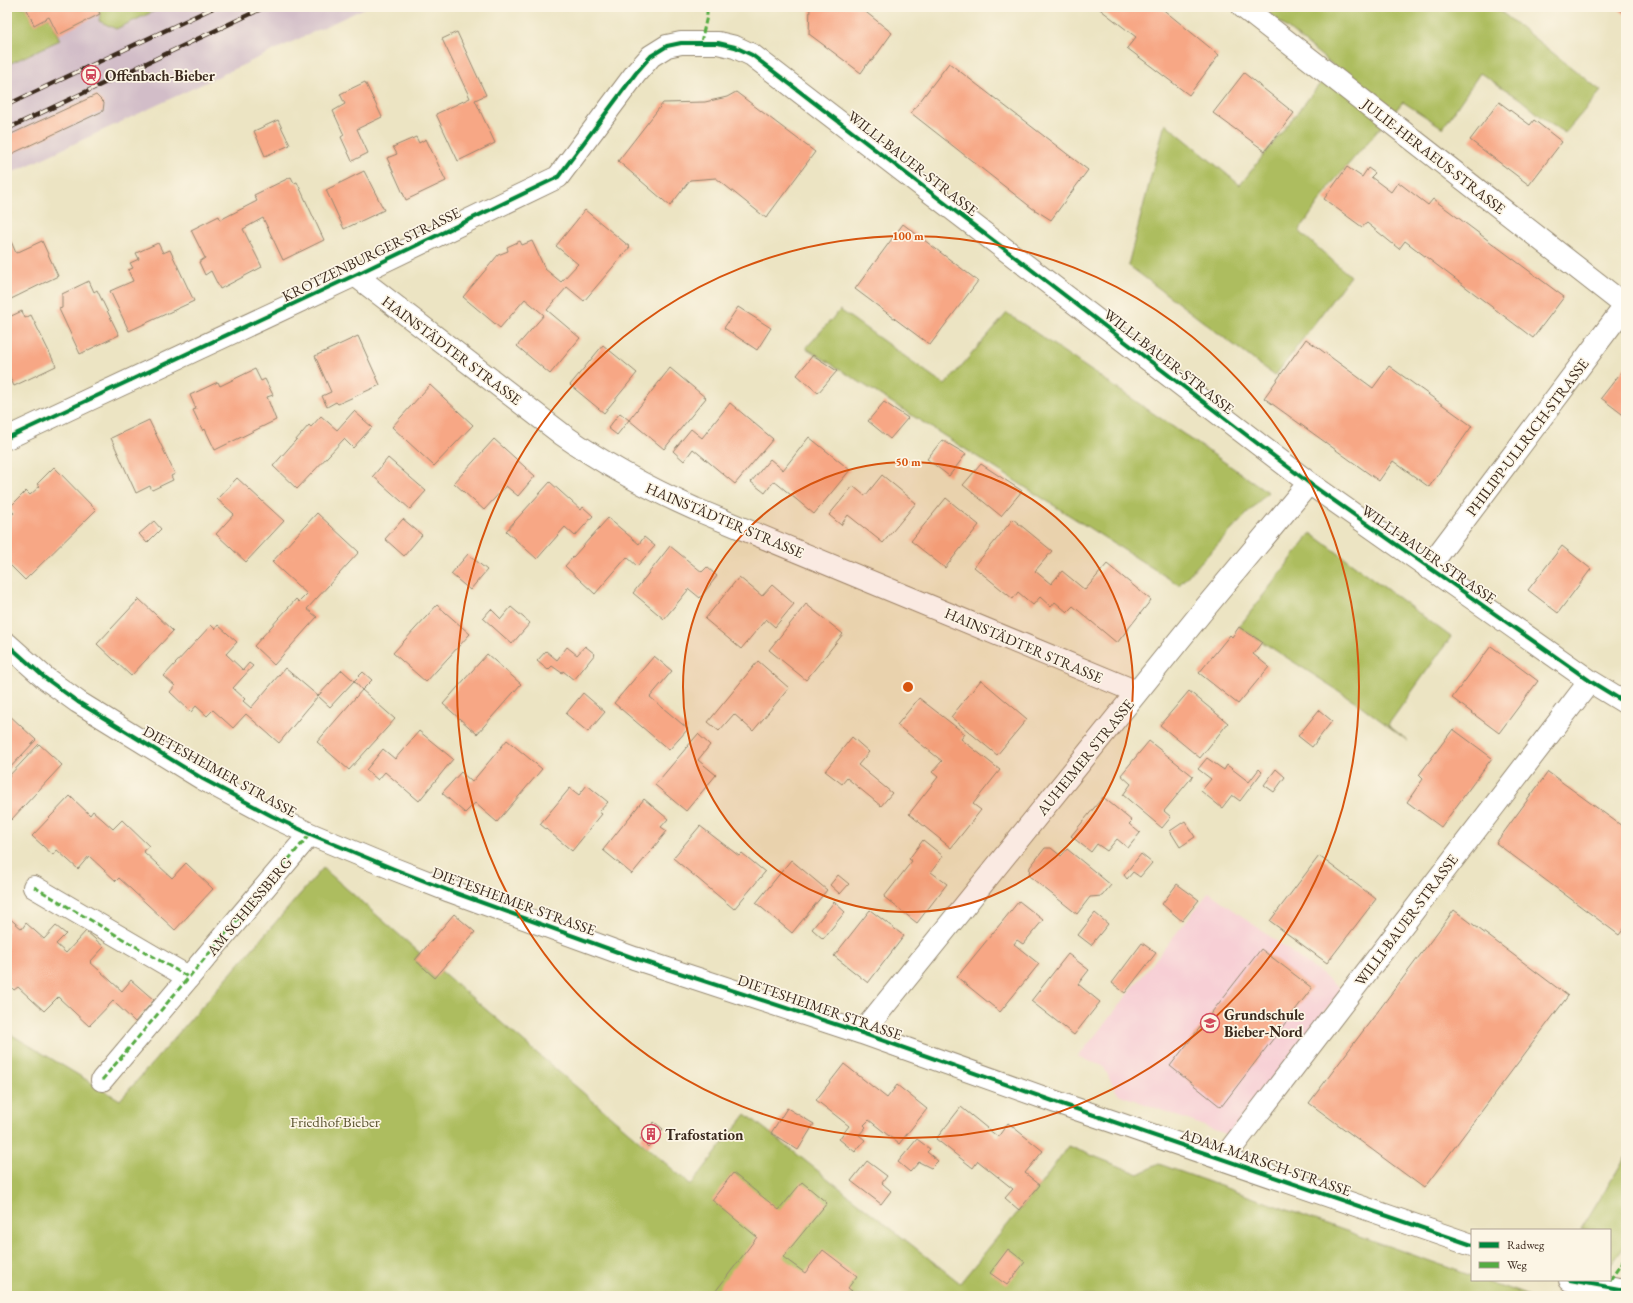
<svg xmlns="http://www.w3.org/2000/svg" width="1633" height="1303" font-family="'EB Garamond',serif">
<rect width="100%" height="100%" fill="#fcf5e5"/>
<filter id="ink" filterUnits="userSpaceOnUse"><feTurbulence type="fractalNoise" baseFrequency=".025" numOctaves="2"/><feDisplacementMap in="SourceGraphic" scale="8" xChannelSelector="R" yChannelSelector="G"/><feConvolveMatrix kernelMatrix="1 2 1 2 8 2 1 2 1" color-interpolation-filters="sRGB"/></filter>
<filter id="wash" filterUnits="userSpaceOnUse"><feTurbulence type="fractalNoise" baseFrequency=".012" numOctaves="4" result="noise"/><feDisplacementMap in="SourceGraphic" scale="16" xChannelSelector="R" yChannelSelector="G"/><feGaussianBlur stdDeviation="0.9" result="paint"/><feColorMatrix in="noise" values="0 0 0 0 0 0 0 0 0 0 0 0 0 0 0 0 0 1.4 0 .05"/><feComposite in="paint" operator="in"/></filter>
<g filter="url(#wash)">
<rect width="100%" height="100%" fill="#ece4c3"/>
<path fill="#f7cfd5" d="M1209 892 1342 989 1228 1135 1118 1094 1103 1066 1078 1057Z"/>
<path fill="#d2bdc8" d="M26 7H97L100 14 116 29 164 7H367L7 175V65L60 40 34 25Z"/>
<path fill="#adbd5f" stroke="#74743e" d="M7 7H26L34 24 49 17 60 40 7 65Z
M97 7H163L116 29 99 21 100 14Z
M1261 7H1495L1601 91 1565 133 1549 123 1520 99 1480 73 1443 128 1403 102 1333 182 1299 231 1350 276 1275 376 1128 265 1165 123 1240 185 1334 66Z
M840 310 945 385 1007 313 1268 492 1179 585 806 348Z
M1311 533 1451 637 1388 725 1408 741 1356 702 1239 627Z
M323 868 420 953 415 960 434 978 441 971 691 1185 746 1114 960 1283 1040 1185 1068 1146 1139 1174 1159 1164 1472 1276V1280H1484L1529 1296H7V1032L120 1100Z
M1626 1156V1243L1610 1265V1230H1581Z"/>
<g id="blocks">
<path fill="#f7a785" d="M26 7H97L100 14 58 35 49 17 34 25Z
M810 7H862V9L892 33 872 61 870 60 861 73 809 34Z
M1097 7H1160L1219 55 1189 95 1127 48 1136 37Z
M1616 7H1626V15Z
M457 32 486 95 475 100 495 143 458 161 436 114 470 98 442 39Z
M949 63 1088 170 1051 220 1032 208 911 113Z
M1244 73 1294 113 1265 151 1213 113Z
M365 82 382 117 357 129 368 153 352 161 341 137 344 135 333 111 345 104 340 94Z
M736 92 815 152 766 218 716 178 690 180 670 206 618 161 663 103 705 102 727 97Z
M96 95 104 103 103 111 7 156V136Z
M1499 102 1530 125 1534 120 1562 142 1529 185 1470 140Z
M278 120 290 145 265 156 254 131Z
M416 137 419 143 426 139 446 181 406 200 387 158 397 154 393 147Z
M1347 167 1362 177 1368 168 1375 173 1371 177 1391 192 1398 182 1428 205 1433 199 1564 297 1533 338 1405 241 1399 249 1367 223 1362 227 1324 199Z
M364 171 384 210 344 229 326 190Z
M291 177 294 183 297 182 324 240 283 260 263 218 243 229 262 267 220 289 211 271 205 275 199 262 205 258 191 230 219 216 220 220 257 201 254 195Z
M585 210 630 247 584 301 567 287 547 310 580 338 550 374 517 346 544 315 525 299 500 328 463 297 498 255 508 251 507 247 520 241 522 245 532 241 545 269 561 282 578 264 556 246Z
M903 224 978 281 930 345 855 289Z
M10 239 16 253 42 241 58 276 7 301V240Z
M158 243 163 253 170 250 194 301 129 331 110 291 133 281 128 270 133 268 130 263 139 259 136 253Z
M89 281 94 292 97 290 119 335 80 354 59 309 62 308V294Z
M738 307 771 328 757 350 724 328Z
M22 311 25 318 31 315 56 366 14 386 7 371V318Z
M358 336 380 385 338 404 336 402 327 407 322 396 331 392 315 356Z
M1306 339 1373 388 1389 366 1472 426 1429 487 1393 461 1379 481 1264 398Z
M603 345 637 373 604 413 570 385Z
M813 355 837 371 818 393 797 375Z
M1626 366V417L1601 398Z
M670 368 706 398 664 449 629 420Z
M255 369 261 381 265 379 273 395 267 397 276 420 215 450 205 429 203 431 193 410 196 409 190 395 218 382 220 386Z
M430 385 473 425 434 466 392 427Z
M884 402 908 418 890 439 868 421Z
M730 403 773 439 735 484 693 449 684 461 673 451 691 429 702 438Z
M354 411 372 427 353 448 344 439 297 489 273 466 309 425 311 427 321 416 337 430Z
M620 413 629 420 617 435 608 428Z
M149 420 175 474 171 476 173 480 152 490 150 486 136 493 111 438Z
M809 437 850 470 814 514 774 481 765 493 751 482 770 459 783 470Z
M494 439 535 476 518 496 506 486 484 510 454 483Z
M942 440 966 454 949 476 927 459Z
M388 458 426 491 410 509 373 476Z
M981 464 1022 491 1001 516 963 485Z
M54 467 96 510 25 580 7 562V520L14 513 9 508 26 491 30 495 40 486 37 484Z
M882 475 916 503 883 543 848 515 841 525 829 515 853 486 865 496Z
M237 478 284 521 246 562 216 534 234 514 217 499Z
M550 482 581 510 583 507 593 516 575 536 565 527 537 559 506 531Z
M946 498 979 525 945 568 911 541Z
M317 513 359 552 307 609 317 617 274 665 254 646 296 599 299 602 307 594 272 562Z
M608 518 639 544 644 537 655 546 637 566 627 557 595 594 565 566Z
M403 519 422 535 404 556 385 539Z
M1013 519 1052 551 1035 571 1051 584 1062 571 1085 590 1107 564 1151 600 1117 643 1073 606 1067 612 1055 602 1051 607 1040 597 1033 605 1018 592 1013 599 974 567Z
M154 521 161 529 147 543 139 534Z
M670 546 702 572 707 567 717 576 700 598 689 589 664 619 633 593Z
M1562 546 1591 569 1558 613 1528 590Z
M468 554 487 570 470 590 451 574Z
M739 577 762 596 772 585 794 604 775 627 766 619 741 649 705 619Z
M139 599 173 631 131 676 97 644Z
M806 604 843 634 806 680 769 650Z
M437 605 470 634 426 682 393 653Z
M511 607 530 623 512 644 483 618 491 609 501 619Z
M211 625 215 629 218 625 237 642 226 654 243 670 249 663 253 666 233 688 245 699 243 701 251 708 285 668 318 696 279 743 246 714 233 728 213 710 207 716 196 706 191 712 170 692 175 686 164 676Z
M1239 627 1262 642 1253 654 1269 667 1238 704 1199 673 1230 635 1232 637Z
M585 646 595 654 574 680 563 671 562 673 552 666 548 670 537 661 546 651 557 660 567 647 577 655Z
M1491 646 1538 681 1499 733 1452 698Z
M487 654 521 684 477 734 443 704Z
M654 656 672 671 650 697 688 729 669 750 614 703Z
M758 661 789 688 753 731 734 714 719 731 708 722Z
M342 670 354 681 330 707 318 696Z
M363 672 372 680 362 690 354 681Z
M981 680 1027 719 997 755 951 717Z
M362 690 395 719 349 770 317 742Z
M1189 691 1228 723 1200 758 1160 725Z
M583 693 605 712 588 732 566 714Z
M919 698 965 734 961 739 1000 770 973 804 981 810 951 848 909 814 938 777 932 772 942 761 897 725Z
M1319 710 1332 721 1312 747 1298 736Z
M7 713 36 740 7 771Z
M1453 729 1492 758 1441 827 1407 802 1423 779 1419 775Z
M419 731 453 759 419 801 385 772 378 780 366 770 383 749 395 759Z
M698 734 710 745 698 760 716 775 686 811 655 785Z
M852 737 869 752 858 765 892 793 881 806 847 778 842 784 825 771Z
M507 740 542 769 497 822 475 803 465 813 442 793 461 772 472 782Z
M1149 741 1193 776 1164 811 1171 817 1162 828 1123 795 1131 784 1121 775Z
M39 744 62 765 11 820 7 816V778Z
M1207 758 1224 770 1227 765 1249 782 1259 769 1262 772 1240 801 1232 795 1222 808 1201 791 1211 779 1198 769Z
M1276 769 1285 777 1274 792 1264 785Z
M1548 772 1626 829V926L1619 935 1496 843Z
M587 785 608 802 599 812 602 814 572 851 540 824 570 788 579 795Z
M70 796 90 815 93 811 113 829 122 820 149 846 143 851 172 878 186 863 213 889 175 930 119 878 116 881 89 856 78 869 57 850 53 855 32 836Z
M1103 797 1132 821 1129 824 1140 833 1128 848 1117 839 1107 851 1097 844 1091 852 1071 836Z
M644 799 668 819 661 827 667 831 632 874 603 850Z
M1185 821 1195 837 1180 847 1170 831Z
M700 826 739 856 742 853 765 872 734 909 673 858Z
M923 840 943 856 931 872 947 884 917 923 884 897 912 861 909 859Z
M1045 848H1051L1061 856 1067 849 1111 885 1102 896 1090 897 1077 914 1029 876 1030 867Z
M1141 854 1152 863 1140 877 1133 872 1127 879 1124 875Z
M1319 856 1376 899 1327 963 1270 921Z
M791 860 827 890 792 933 756 903Z
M838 875 849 884 840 894 830 885Z
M1177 884 1199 900 1182 921 1162 904Z
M1019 901 1043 920 1023 944 1017 940 1014 944 1039 964 1000 1012 957 977Z
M834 902 845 912 823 939 812 929Z
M870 910 904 936 868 983 834 956Z
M1454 910 1568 996 1424 1188 1309 1103Z
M1095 913 1108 924 1091 945 1078 935Z
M454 914 475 932 435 978 415 960Z
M7 916 22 929 26 923 44 939 56 926 66 934 56 944 66 953 86 931 104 947 90 962 122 991 131 980 154 1000 135 1022 113 1001 89 1026 58 997 44 1011 18 987 14 990 7 983Z
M1142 943 1156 953 1125 993 1112 983Z
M1261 949 1312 988 1221 1107 1170 1066Z
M1068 954 1089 970 1078 984 1100 1002 1074 1035 1031 1001Z
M844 1064 887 1098 897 1085 927 1109 899 1144 869 1120 864 1125 866 1127 859 1135 865 1140 855 1152 839 1139 849 1126 816 1100Z
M961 1107 998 1137 1008 1123 1043 1151 1025 1173 1040 1185 1019 1210 1005 1198 1013 1189 978 1161 973 1168 936 1139Z
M787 1108 814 1124 798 1150 771 1133Z
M654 1122 663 1129 648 1147 640 1139Z
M917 1139 930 1149 927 1152 938 1161 931 1168 919 1162 910 1172 898 1162Z
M867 1161 887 1176 882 1183 891 1191 881 1204 851 1181Z
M733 1173 779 1210 802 1182 827 1203 783 1257 805 1273 823 1250 857 1276 848 1288 852 1291 848 1296H712L757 1237 712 1200Z
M1008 1249 1025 1262 1007 1285 990 1273Z"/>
</g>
</g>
<g filter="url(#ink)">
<use href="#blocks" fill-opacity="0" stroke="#948770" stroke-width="1"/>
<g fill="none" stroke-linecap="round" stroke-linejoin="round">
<defs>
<path id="minor" d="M1243 7 1626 306
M355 275 563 435C604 464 648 488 695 509L1137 692
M7 438 355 275 558 177 636 73 651 56 667 46 681 43H718L735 47 752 55 1309 483 1590 681 1626 703
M1428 568 1626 305
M7 644 45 678 78 702 203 779 272 816 310 834 394 869 450 891 634 958 862 1033 1053 1101 1472 1245
M34 887 188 977
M862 1033 1205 608 1309 483
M102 1080 310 834
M1223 1159 1590 681
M1570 1280 1619 1289H1626"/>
</defs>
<use href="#minor" stroke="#948770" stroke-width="24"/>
<use href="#minor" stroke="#fff" stroke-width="22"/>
<defs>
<path id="rail" d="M7 105 215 7
M7 129 265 7"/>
</defs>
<use href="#rail" stroke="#3b2a1e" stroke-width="4.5"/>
<use href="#rail" stroke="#fcf5e5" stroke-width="3" stroke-dasharray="9" stroke-linecap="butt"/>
<path stroke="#55ab43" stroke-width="3" stroke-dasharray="6 3" stroke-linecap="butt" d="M701 42 707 16V7
M34 887 188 977
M102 1080 310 834
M1610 1280 1626 1257"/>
<defs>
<path id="cycleway" d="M7 438 355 275 558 177 636 73 651 56 667 46 681 43H718L735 47 752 55 1309 483 1590 681 1626 703
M7 644 45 678 78 702 203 779 272 816 310 834 394 869 450 891 634 958 862 1033 1053 1101 1472 1245
M1570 1280 1619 1289H1626"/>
</defs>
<use href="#cycleway" stroke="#fcf5e5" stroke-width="6"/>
<use href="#cycleway" stroke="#00873e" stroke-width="4"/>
</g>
</g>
<circle cx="908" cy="687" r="225" fill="#d7540e" fill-opacity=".12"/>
<g fill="none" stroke="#d7540e" stroke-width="2">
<circle cx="908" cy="687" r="225"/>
<circle cx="908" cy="687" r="451"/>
</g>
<defs>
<symbol id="station-ring" viewBox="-11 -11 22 22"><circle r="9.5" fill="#fcf5e5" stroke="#d1495b" stroke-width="1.5"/><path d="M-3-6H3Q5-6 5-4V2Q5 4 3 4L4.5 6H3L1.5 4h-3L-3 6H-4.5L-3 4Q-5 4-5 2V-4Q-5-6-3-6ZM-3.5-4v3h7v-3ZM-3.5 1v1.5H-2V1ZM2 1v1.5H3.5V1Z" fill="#d1495b"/></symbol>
<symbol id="school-ring" viewBox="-11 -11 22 22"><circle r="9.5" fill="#fcf5e5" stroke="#d1495b" stroke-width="1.5"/><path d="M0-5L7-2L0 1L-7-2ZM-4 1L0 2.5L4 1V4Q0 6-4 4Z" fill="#d1495b"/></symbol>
<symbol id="building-ring" viewBox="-11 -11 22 22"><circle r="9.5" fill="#fcf5e5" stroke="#d1495b" stroke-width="1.5"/><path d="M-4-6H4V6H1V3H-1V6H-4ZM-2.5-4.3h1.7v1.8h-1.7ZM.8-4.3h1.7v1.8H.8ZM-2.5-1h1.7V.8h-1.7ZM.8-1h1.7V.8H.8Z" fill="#d1495b"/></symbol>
</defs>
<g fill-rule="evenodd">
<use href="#station-ring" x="80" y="64" width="22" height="22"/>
<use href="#school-ring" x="1199" y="1012" width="22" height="22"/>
<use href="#building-ring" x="640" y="1123" width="22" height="22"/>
</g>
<g text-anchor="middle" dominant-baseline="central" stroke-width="3.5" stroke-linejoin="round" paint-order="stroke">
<g font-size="15" font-weight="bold" fill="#3b2a1e" stroke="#fcf5e5" text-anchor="start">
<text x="105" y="75">Offenbach-Bieber</text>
<text x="1224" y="1014">Grundschule<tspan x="1224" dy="17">Bieber-Nord</tspan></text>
<text x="665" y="1134">Trafostation</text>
</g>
<g font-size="15" fill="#3b2a1e" stroke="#fcf5e5">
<text transform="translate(1434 156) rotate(38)">JULIE-HERAEUS-STRASSE</text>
<text transform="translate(913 163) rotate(38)">WILLI-BAUER-STRASSE</text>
<text transform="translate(371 254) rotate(-26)">KROTZENBURGER STRASSE</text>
<text transform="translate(452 350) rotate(37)">HAINSTÄDTER STRASSE</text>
<text transform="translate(1169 361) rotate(38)">WILLI-BAUER-STRASSE</text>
<text transform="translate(1527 437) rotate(-53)">PHILIPP-ULLRICH-STRASSE</text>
<text transform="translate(725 520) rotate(23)">HAINSTÄDTER STRASSE</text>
<text transform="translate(1429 554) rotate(35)">WILLI-BAUER-STRASSE</text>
<text transform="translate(1024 645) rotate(23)">HAINSTÄDTER STRASSE</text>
<text transform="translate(1085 757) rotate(-51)">AUHEIMER STRASSE</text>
<text transform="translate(220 771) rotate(29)">DIETESHEIMER STRASSE</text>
<text transform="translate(514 901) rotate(20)">DIETESHEIMER STRASSE</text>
<text transform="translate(249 906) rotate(-50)">AM SCHIESSBERG</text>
<text transform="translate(1406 920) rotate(-53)">WILLI-BAUER-STRASSE</text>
<text transform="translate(820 1007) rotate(19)">DIETESHEIMER STRASSE</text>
<text transform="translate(1266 1162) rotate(19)">ADAM-MARSCH-STRASSE</text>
</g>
<g font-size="15" fill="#5d5632" stroke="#fcf5e5">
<text x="335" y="1121">Friedhof Bieber</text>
</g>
</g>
<circle cx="908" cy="687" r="6" fill="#d7540e" stroke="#fcf5e5" stroke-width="2"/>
<g font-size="12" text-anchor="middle" font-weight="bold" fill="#d7540e" stroke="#fcf5e5" stroke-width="3.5" stroke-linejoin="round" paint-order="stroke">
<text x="908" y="240">100 m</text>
<text x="908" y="466">50 m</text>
</g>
<rect width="1633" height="1303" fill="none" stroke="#fcf5e5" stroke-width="24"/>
<rect x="1471" y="1229" width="140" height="52" fill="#fcf5e5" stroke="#afa495"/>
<rect x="1479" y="1242" width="20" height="6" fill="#00873e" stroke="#afa495"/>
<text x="1507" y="1249" font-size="12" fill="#3b2a1e">Radweg</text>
<rect x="1479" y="1262" width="20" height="6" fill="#55ab43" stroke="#afa495"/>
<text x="1507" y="1269" font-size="12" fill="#3b2a1e">Weg</text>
</svg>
